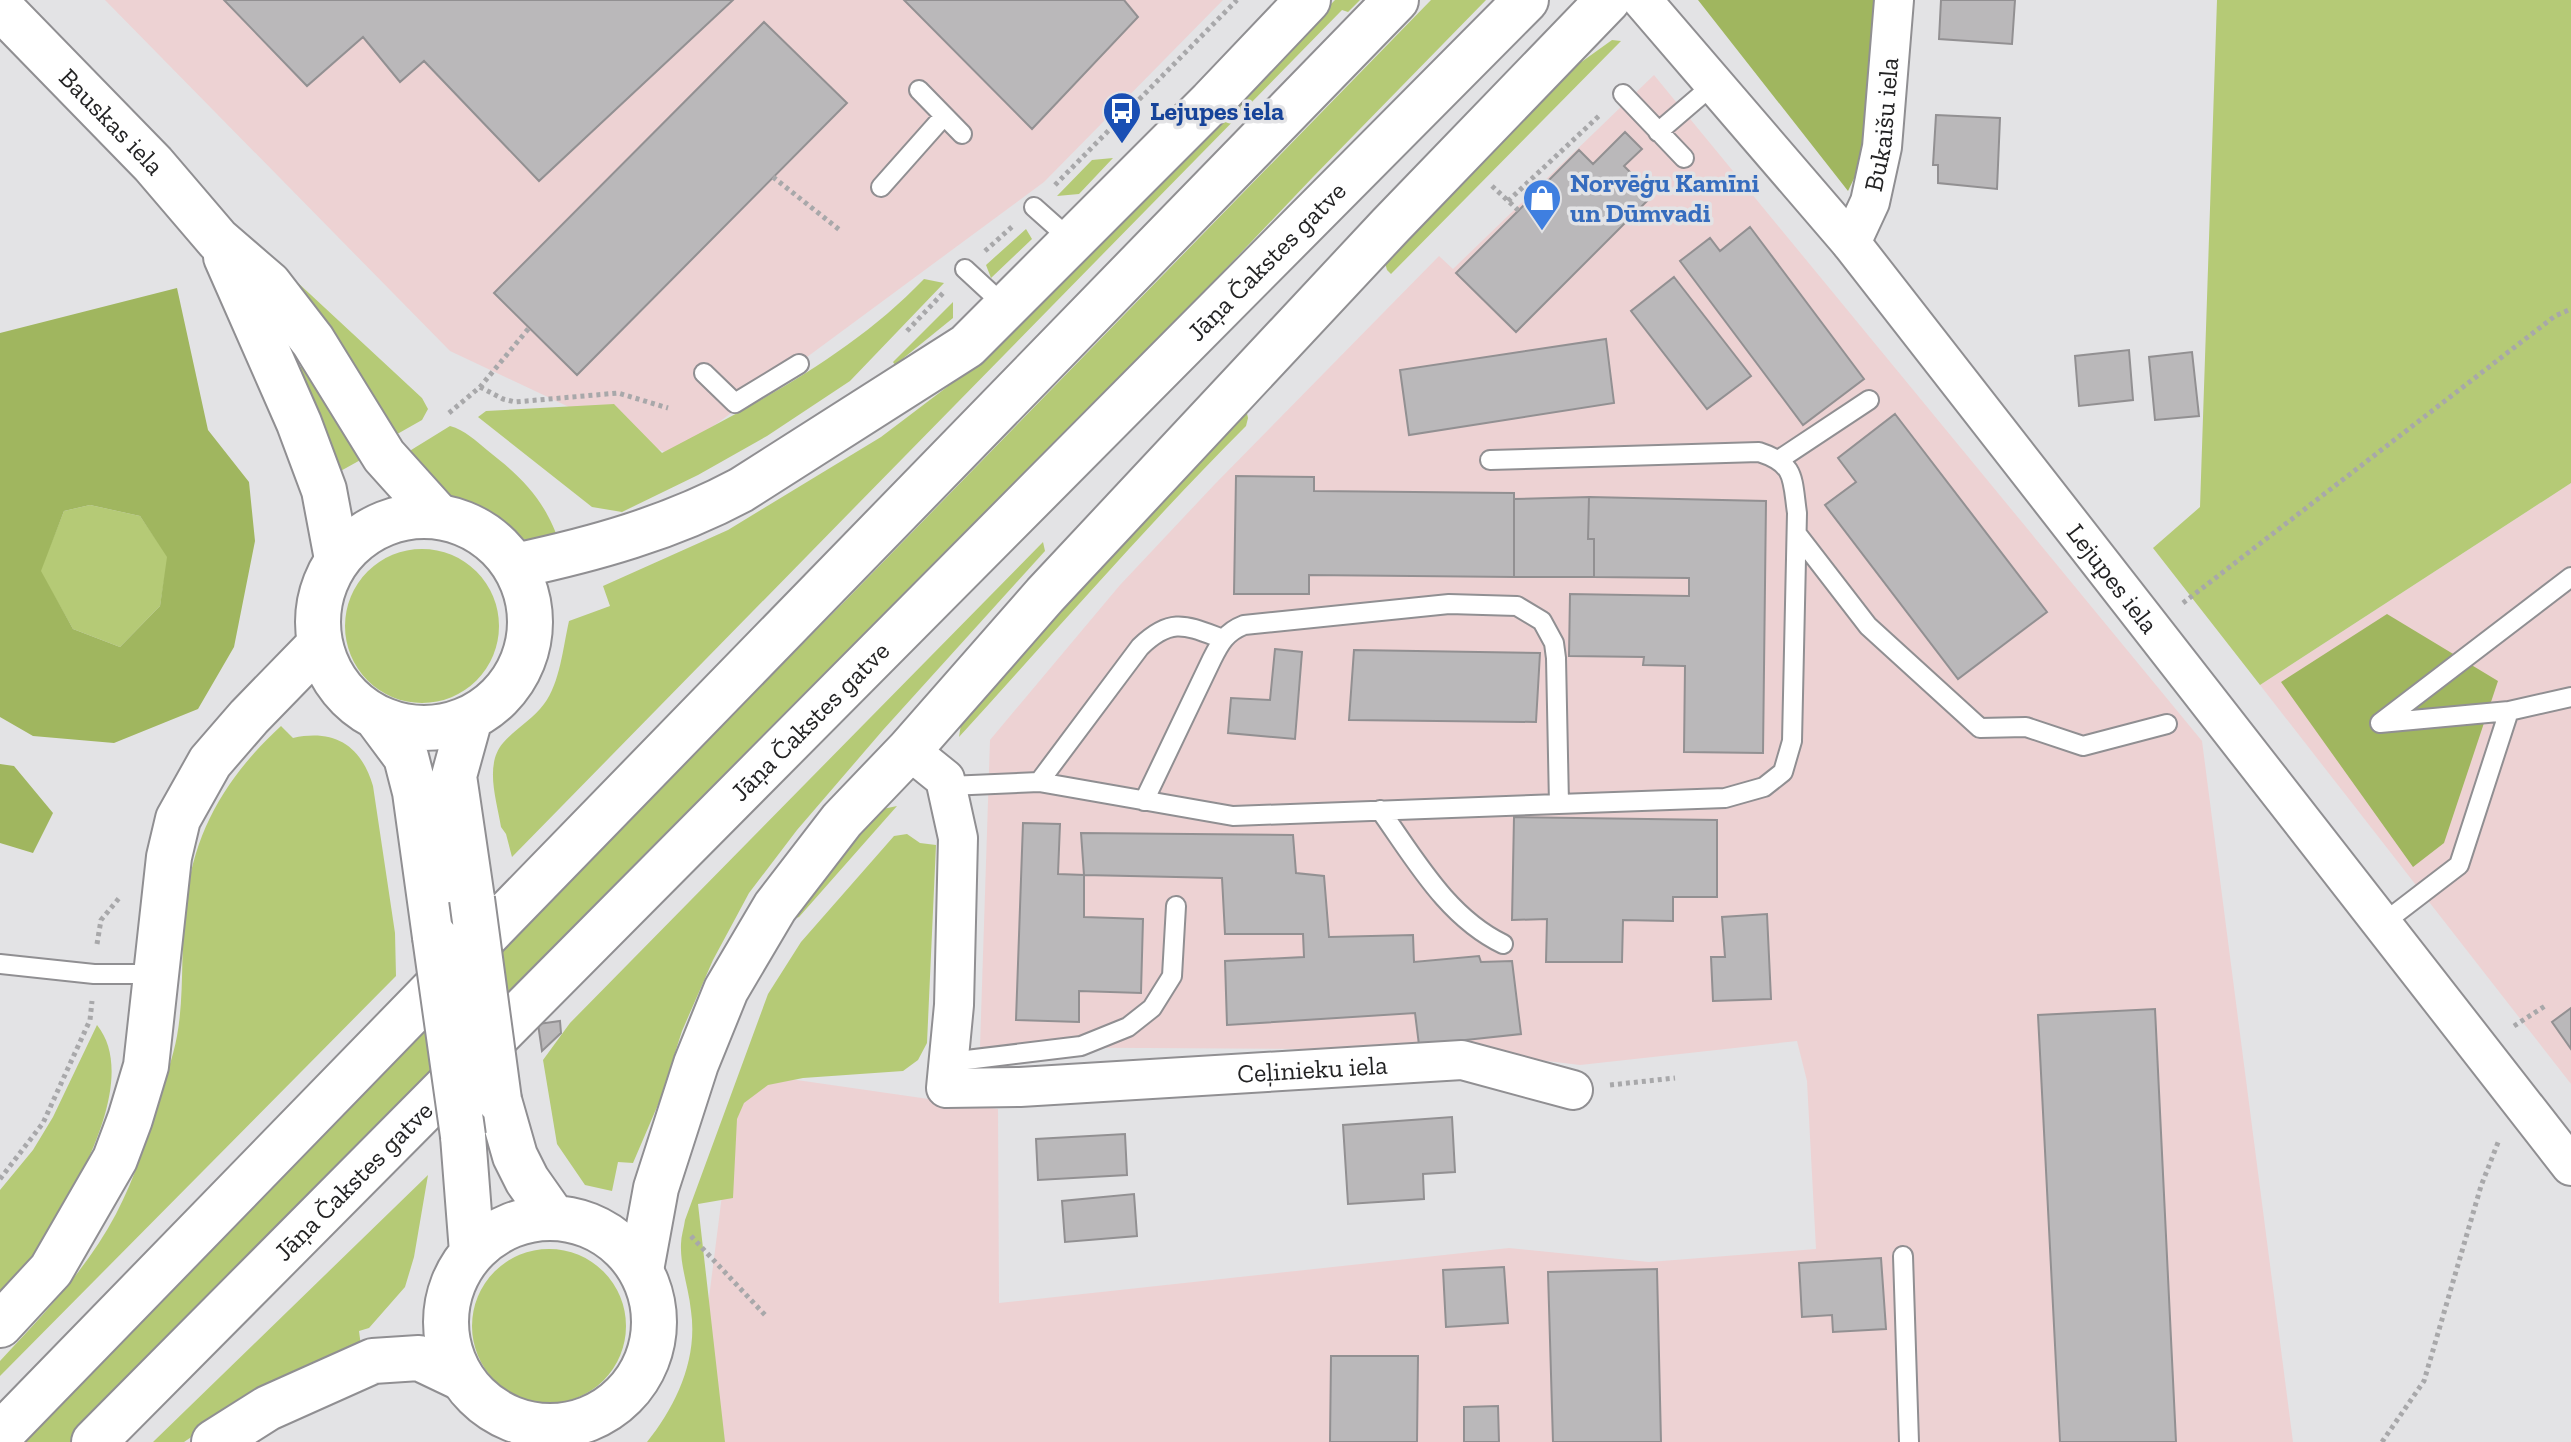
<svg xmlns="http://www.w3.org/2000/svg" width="2571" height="1442" font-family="'Zilla Slab',serif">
<rect width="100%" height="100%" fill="#e3e3e5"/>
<path fill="#edd2d3" d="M105 0H1223L1044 182 673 456 450 351Z
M1654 75 2202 741 2293 1442H676L698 1385 732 1116 749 1073 998 1109 999 1303 1509 1248 1649 1262 1816 1249 1807 1081 1797 1041 1580 1065 1454 1050 980 1047 990 740 1120 585 1215 484 1439 256 1453 269Z
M2571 483V1084L2260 685Z"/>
<path fill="#b5ca76" d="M1335 0H1360L1348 12 1342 10 512 857 506 834 501 827C497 801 484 765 503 743 515 729 533 719 544 704 560 683 563 647 569 621L610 606 603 586 728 530 881 437 947 387 1031 308Z
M1431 0H1486L1313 177 1100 401 71 1442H13L850 596Z
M2217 0H2571V483L2260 685 2153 548 2200 507Z
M1612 40 1621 41 1391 274 1387 270 1385 263 1580 63Z
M1113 158 1079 194 1057 196 1092 160Z
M1026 229 1032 239 991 278 986 265Z
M269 256 422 398 428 409 422 420 392 437Z
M924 279 944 283 850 381 767 436 698 475 622 512 592 507 478 417 486 411 614 404 662 453C755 404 850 356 924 279Z
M953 302V318L895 365 893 362Z
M303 365 364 458 337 473 294 371Z
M1246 409 1248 418 1246 426C1146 526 1054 633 959 737L962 717Z
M450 426C465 430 476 441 487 450 524 479 546 501 561 547L537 546 504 528 488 514 444 495 403 455Z
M90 505 140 516 168 557 160 606 120 647 73 629 40 571 64 511Z
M1043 542 1045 551 883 730 797 830 749 893 713 960 682 1031 660 1100 633 1163 618 1162 612 1191 585 1185 557 1144 543 1060 570 1023Z
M345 626a77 77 0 1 1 154 0a77 77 0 1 1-154 0Z
M281 726 293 738C334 729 361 745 373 786L395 933 396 976 0 1376V1361C42 1316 87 1269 116 1214 135 1178 147 1139 158 1100 165 1079 173 1058 177 1036 185 992 180 947 186 903 194 829 228 775 281 726Z
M897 806 799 917 788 921 878 810Z
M907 834 920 843 936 845 927 1043 918 1060 903 1071 803 1078 768 1085 744 1103 737 1119 733 1198 698 1204 725 1442H647C676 1406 698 1359 691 1311 689 1289 680 1266 681 1244 681 1236 684 1228 685 1220L768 994 801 942 894 836Z
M97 1025C151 1092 41 1246 0 1304V1190L33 1150 53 1117Z
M428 1175 414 1257 405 1287 369 1328 359 1331 361 1346 206 1427 184 1442H153Z
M472 1326a77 77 0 1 1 154 0a77 77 0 1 1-154 0Z"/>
<path fill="#a0b65f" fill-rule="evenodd" d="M1698 0H1880L1873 139 1848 191Z
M177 288 208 430 249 482 255 541 234 647 198 709 114 743 33 736 0 717V333ZM90 505 140 516 167 557 160 606 120 647 73 629 41 571 64 511Z
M2387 614 2498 681 2444 843 2413 867 2281 682Z
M0 764 14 766 53 813 33 853 0 843Z"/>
<path fill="#bab8ba" stroke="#929092" stroke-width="2" d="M224 0H733L539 181 424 61 400 82 363 37 307 86Z
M904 0H1124L1138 17 1032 129Z
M1941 0H2015L2012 44 1939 39Z
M764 22 847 103 577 375 494 293Z
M1936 115 2000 118 1997 189 1938 183V165H1933Z
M1625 132 1642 149 1624 166 1653 195 1516 332 1456 273 1579 150 1593 164Z
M1750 227 1864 379 1803 425 1680 261 1710 238 1720 251Z
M1674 277 1751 376 1707 409 1631 311Z
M1606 339 1614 403 1409 435 1400 370Z
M2129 350 2133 400 2079 406 2075 356Z
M2192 352 2199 416 2155 420 2149 357Z
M1895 414 2047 612 1958 679 1825 505 1856 482 1838 458Z
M1236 476 1314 477V491L1514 493V577L1309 575V594H1234Z
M1589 497 1766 501 1763 753 1684 752 1685 666 1643 665 1644 657 1569 656 1570 594 1689 596V578L1594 577V539H1588Z
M1589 497 1588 539H1594V577H1514V499Z
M1275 649 1302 652 1295 739 1228 733 1231 698 1270 700Z
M1354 650 1540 653 1536 722 1349 720Z
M1514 817 1717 820V897H1673V921L1623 920 1622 962H1546L1547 919 1512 920Z
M1023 823 1060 824 1058 874 1084 875V917L1143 919 1141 993 1079 991V1022L1016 1020Z
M1081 833 1293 835 1296 873 1324 876 1329 937 1413 935 1414 962 1479 956 1481 962 1512 961 1521 1034 1419 1045 1415 1013 1227 1025 1225 961 1304 957 1303 934H1225L1222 878 1084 875Z
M1767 914 1771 999 1713 1001 1711 957H1725L1722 917Z
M2571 1008V1049L2552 1022Z
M2155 1009 2176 1442H2060L2038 1015Z
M560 1021 561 1033 542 1051 538 1024Z
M1452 1117 1455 1172 1423 1174 1424 1199 1348 1204 1343 1125Z
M1125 1134 1127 1175 1038 1180 1036 1139Z
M1134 1194 1137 1236 1065 1242 1062 1201Z
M1881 1258 1886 1329 1833 1332 1832 1315 1802 1317 1799 1263Z
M1504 1267 1508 1323 1446 1327 1443 1270Z
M1657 1269 1661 1442H1553L1548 1272Z
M1331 1356H1418L1417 1442H1330Z
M1498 1406 1499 1442H1464V1407Z"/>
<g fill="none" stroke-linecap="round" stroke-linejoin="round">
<defs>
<path id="service" d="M919 90 962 134
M1623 94 1684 158
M1658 132 1714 84
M881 187 944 116
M1034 207 1071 240
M965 269 1005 306
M704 373 735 403 799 364
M1780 459 1869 400
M1797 534 1868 626 1980 728 2026 727 2083 746 2167 724
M2380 723 2571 577
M2380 723 2509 711 2571 697
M1039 782 1140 647C1171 617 1185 625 1223 639
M948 786 1039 782 1233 816 1725 798 1764 787 1783 772 1792 741 1797 513C1792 478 1796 464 1759 452L1490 460
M1144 801 1212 659C1220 643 1226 632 1244 625L1449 604 1517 606 1542 621 1554 643 1556 658 1559 804
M1380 810C1415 859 1447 917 1503 944
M2382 924 2459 865 2509 711
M0 964 94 974H157
M950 1062 1081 1046 1128 1027 1152 1008 1172 976 1176 906
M1903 1256 1909 1442"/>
<g id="minor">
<path id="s1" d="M1642 0 1851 243 2571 1166"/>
<path id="s2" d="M1851 243 1870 202 1882 147 1894 0"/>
<path id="s3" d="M909 750 945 779 958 838 954 1005 946 1088 1020 1087 1462 1060 1573 1090"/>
</g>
<g id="tertiary">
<path id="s4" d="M0 7 153 164 218 240 269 284 313 341 384 456 438 516"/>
<path d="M226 257 299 423 324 490 337 559"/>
</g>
<path id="secondary" d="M318 622a106 106 0 1 1 212 0a106 106 0 1 1-212 0Z
M377 718 406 757 415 792 435 937
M470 718 454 776 472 899
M499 1100 515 1156 527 1180 553 1217
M463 1136 472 1252
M446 1322a104 104 0 1 1 208 0a104 104 0 1 1-208 0Z"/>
<g id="trunk">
<path d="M515 566C594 549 670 528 741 490L967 346 1211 102 1308 0"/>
<path d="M641 1270 656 1188 696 1064 726 990 775 907 842 820 909 750 1045 595 1390 226 1608 0"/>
<path d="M0 1325 51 1270 115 1159 130 1119 146 1066 169 857 178 819 210 762 249 717 319 645"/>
<path d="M0 1435 1396 0"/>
<path id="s5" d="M94 1442 1526 0"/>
<path d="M214 1442 268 1408 373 1361 419 1358 461 1378"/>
</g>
</defs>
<use href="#service" stroke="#908f92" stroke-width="22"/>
<use href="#minor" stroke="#908f92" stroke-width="42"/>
<use href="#tertiary" stroke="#908f92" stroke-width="48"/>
<use href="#secondary" stroke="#908f92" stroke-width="48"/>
<use href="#trunk" stroke="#908f92" stroke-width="48"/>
<path stroke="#a8a8aa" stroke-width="5" stroke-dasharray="4 4" stroke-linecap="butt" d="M773 177 841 231
M1055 185 1237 0
M1492 186 1519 211
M1508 201 1601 114
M985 251 1014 225
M907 331 944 292
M480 387 503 399 515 402 618 393 668 408
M449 413 480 387 529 328
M2183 603 2555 316 2571 309
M97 944 101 920 120 897
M2514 1026 2545 1006
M1610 1085 1675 1078
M0 1179 43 1123 90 1020 92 1001
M691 1236 765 1315
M2382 1442 2424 1381 2481 1186 2499 1140"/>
<use href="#service" stroke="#fff" stroke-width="18"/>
<use href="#minor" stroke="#fff" stroke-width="38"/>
<use href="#tertiary" stroke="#fff" stroke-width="44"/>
<use href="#secondary" stroke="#fff" stroke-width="44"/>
<use href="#trunk" stroke="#fff" stroke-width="44"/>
<defs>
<path id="secondary-bridge" d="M472 899 499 1100
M435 937 463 1136"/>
</defs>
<use href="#secondary-bridge" stroke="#908f92" stroke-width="48" stroke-linecap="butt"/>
<use href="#secondary-bridge" stroke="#fff" stroke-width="44"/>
</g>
<defs>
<symbol id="bus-pin" viewBox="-11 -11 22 30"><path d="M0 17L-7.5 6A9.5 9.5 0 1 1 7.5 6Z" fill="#1a4fb4" stroke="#e3e3e5"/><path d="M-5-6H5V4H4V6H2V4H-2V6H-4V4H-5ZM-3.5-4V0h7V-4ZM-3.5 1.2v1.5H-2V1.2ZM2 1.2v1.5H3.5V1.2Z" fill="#fff"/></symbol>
<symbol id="shop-pin" viewBox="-11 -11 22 30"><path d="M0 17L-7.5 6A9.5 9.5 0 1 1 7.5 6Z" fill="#3f7fe0" stroke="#e3e3e5"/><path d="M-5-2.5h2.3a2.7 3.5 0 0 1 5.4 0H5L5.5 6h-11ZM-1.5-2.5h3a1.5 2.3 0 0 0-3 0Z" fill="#fff"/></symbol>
</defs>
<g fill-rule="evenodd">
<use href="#bus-pin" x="1100" y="89" width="44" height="60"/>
<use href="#shop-pin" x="1520" y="176" width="44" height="60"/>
</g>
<g text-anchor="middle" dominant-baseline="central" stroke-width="7" stroke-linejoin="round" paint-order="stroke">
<g font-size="26" font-weight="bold" fill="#164399" stroke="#e3e3e5" text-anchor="start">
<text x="1150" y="111">Lejupes iela</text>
</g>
<g font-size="26" fill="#232324" stroke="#e3e3e5">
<text stroke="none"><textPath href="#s4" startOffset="160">Bauskas iela</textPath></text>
<text stroke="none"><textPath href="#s2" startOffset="124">Bukaišu iela</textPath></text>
<text stroke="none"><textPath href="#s5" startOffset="1664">Jāņa Čakstes gatve</textPath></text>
<text stroke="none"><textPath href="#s1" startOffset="746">Lejupes iela</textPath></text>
<text stroke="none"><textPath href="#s5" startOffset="1016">Jāņa Čakstes gatve</textPath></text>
<text stroke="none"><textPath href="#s3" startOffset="724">Ceļinieku iela</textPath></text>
<text stroke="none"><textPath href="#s5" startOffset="368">Jāņa Čakstes gatve</textPath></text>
</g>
<g font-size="26" font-weight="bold" fill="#366cbe" stroke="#e3e3e5" text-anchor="start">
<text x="1570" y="183">Norvēģu Kamīni<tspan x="1570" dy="30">un Dūmvadi</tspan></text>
</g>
</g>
</svg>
